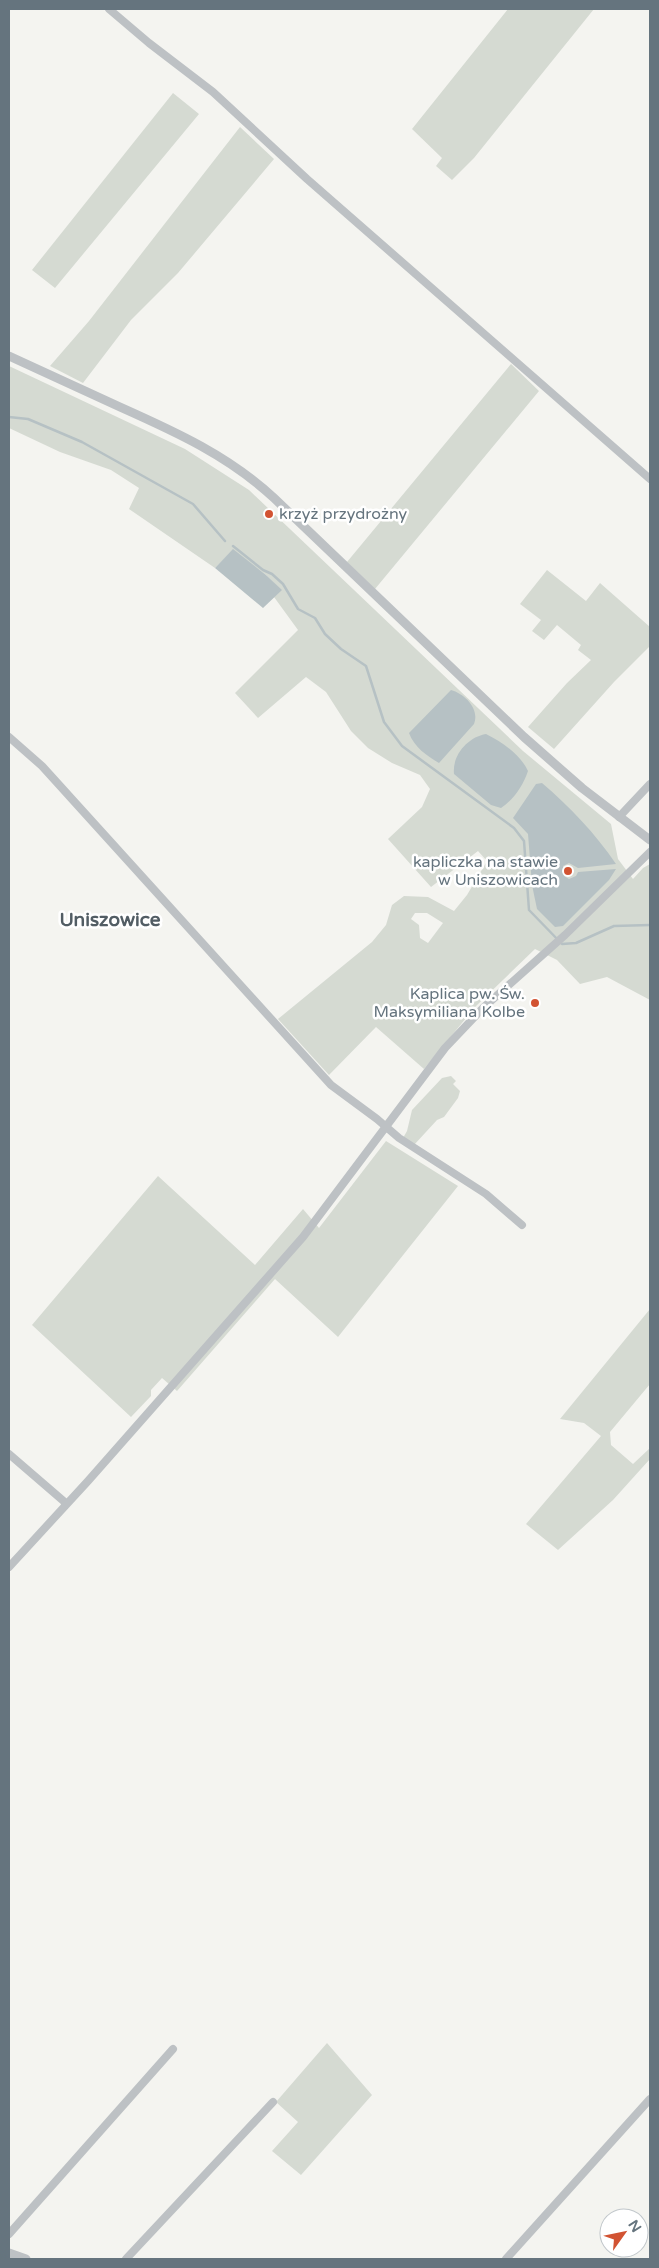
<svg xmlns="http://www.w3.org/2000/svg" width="659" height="2268" font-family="'Varela Round',sans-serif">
<rect width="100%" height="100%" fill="#f4f4f0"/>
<path fill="#d5dad2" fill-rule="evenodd" d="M508 9H594L474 158 452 180 436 166 442 158 412 129Z
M173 93 199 114 55 288 32 270Z
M240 127 274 159 178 273 131 320 83 383 50 366 89 321Z
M511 364 539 391 375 589 347 562Z
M9 366 185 449 249 490 523 751 611 824 618 859 633 879 643 868 650 864V1000L607 977 580 984 557 960 535 949 476 1006 424 1069 376 1027 329 1075 278 1019 372 942 386 925 392 905 404 896 428 897 454 911 467 895 487 861 478 851 431 887 388 839 422 807 430 789 420 775 392 763 368 748 351 731 326 692 306 677 258 718 235 693 298 630 274 597 281 590 266 575 233 550 215 568 129 509 139 488 111 470 60 452 9 428ZM415 913H427L443 923 428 943 420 938 419 925 411 919Z
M547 570 586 601 600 583 650 627V646L614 682 554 749 528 727 567 683 591 660 578 650 581 645 557 625 544 640 532 631 541 620 520 604Z
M451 1076 456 1081 453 1084 460 1091 458 1098 444 1117 437 1120 414 1145 403 1138 407 1131 412 1110 442 1078Z
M386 1141 458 1186 338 1337 275 1279 177 1391 162 1378 151 1390V1396L131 1417 32 1325 158 1176 255 1265 303 1209 319 1228Z
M650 1309V1384L610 1432 611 1445 633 1464 650 1448V1459L613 1500 558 1550 526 1524 601 1436 584 1423 560 1419Z
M327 2043 372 2095 301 2175 272 2151 298 2122 276 2102Z"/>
<path fill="#b6c1c4" d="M233 549 266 575 282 590 263 608 215 568Z
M451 690C465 694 480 709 474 724L439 763C427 756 414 747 409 733Z
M486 734C502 742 520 754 528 771 523 786 514 799 501 808L491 805 454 774C452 755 468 737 486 734Z
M542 783C570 807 595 833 616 864L578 868 569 863 563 866 564 876 569 879 576 876 578 872 616 869 609 880 563 926 555 927 537 909 532 885 528 834 513 818 536 784Z"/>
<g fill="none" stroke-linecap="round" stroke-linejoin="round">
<path stroke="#b6c1c4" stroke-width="2.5" d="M9 417 28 419 82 442 193 504 225 541
M233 546 263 570 272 574 283 584 298 609 315 618 325 634 341 649 366 666 384 722 402 746 514 828 524 841 529 910 562 944 576 943 614 926 650 925"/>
<path stroke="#bdc1c4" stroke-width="8" d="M109 9 149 43 213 92 307 179 650 479
M9 737 42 766 331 1085 377 1119 399 1138 486 1194 522 1225
M619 817 650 784
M9 1454 67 1504
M9 1567 88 1481 303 1237 445 1048 483 1008 565 935 650 852
M9 2234 173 2049
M126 2259 273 2102
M506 2259 650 2099"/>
<path stroke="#bdc1c4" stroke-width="9" d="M9 356C46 373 83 390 120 407 176 432 229 456 274 498L524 737 582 788 650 840
M9 2253 26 2259"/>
</g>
<g fill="#d25332" stroke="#fff" stroke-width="2">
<circle cx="269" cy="514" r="5"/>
<circle cx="568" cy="871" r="5"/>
<circle cx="535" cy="1003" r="5"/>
</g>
<g text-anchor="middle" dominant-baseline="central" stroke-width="5" stroke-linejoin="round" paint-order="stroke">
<g font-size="16" fill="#65747e" stroke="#fff" text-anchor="end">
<text x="279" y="514" text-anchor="start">krzyż przydrożny</text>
<text x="558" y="862">kapliczka na stawie<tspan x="558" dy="18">w Uniszowicach</tspan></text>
<text x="525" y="994">Kaplica pw. Św.<tspan x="525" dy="18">Maksymiliana Kolbe</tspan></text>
</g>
<g font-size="19" font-weight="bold" fill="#525d64" stroke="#fff">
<text x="110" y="920">Uniszowice</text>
</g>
</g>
<rect width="659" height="2268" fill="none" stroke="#65747e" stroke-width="20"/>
<g transform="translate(624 2233) rotate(57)"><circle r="24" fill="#ffffff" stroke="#c1c7cb"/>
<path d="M0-4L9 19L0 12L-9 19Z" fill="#d25332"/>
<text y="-8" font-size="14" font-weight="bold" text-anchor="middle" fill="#65747e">N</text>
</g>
</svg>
